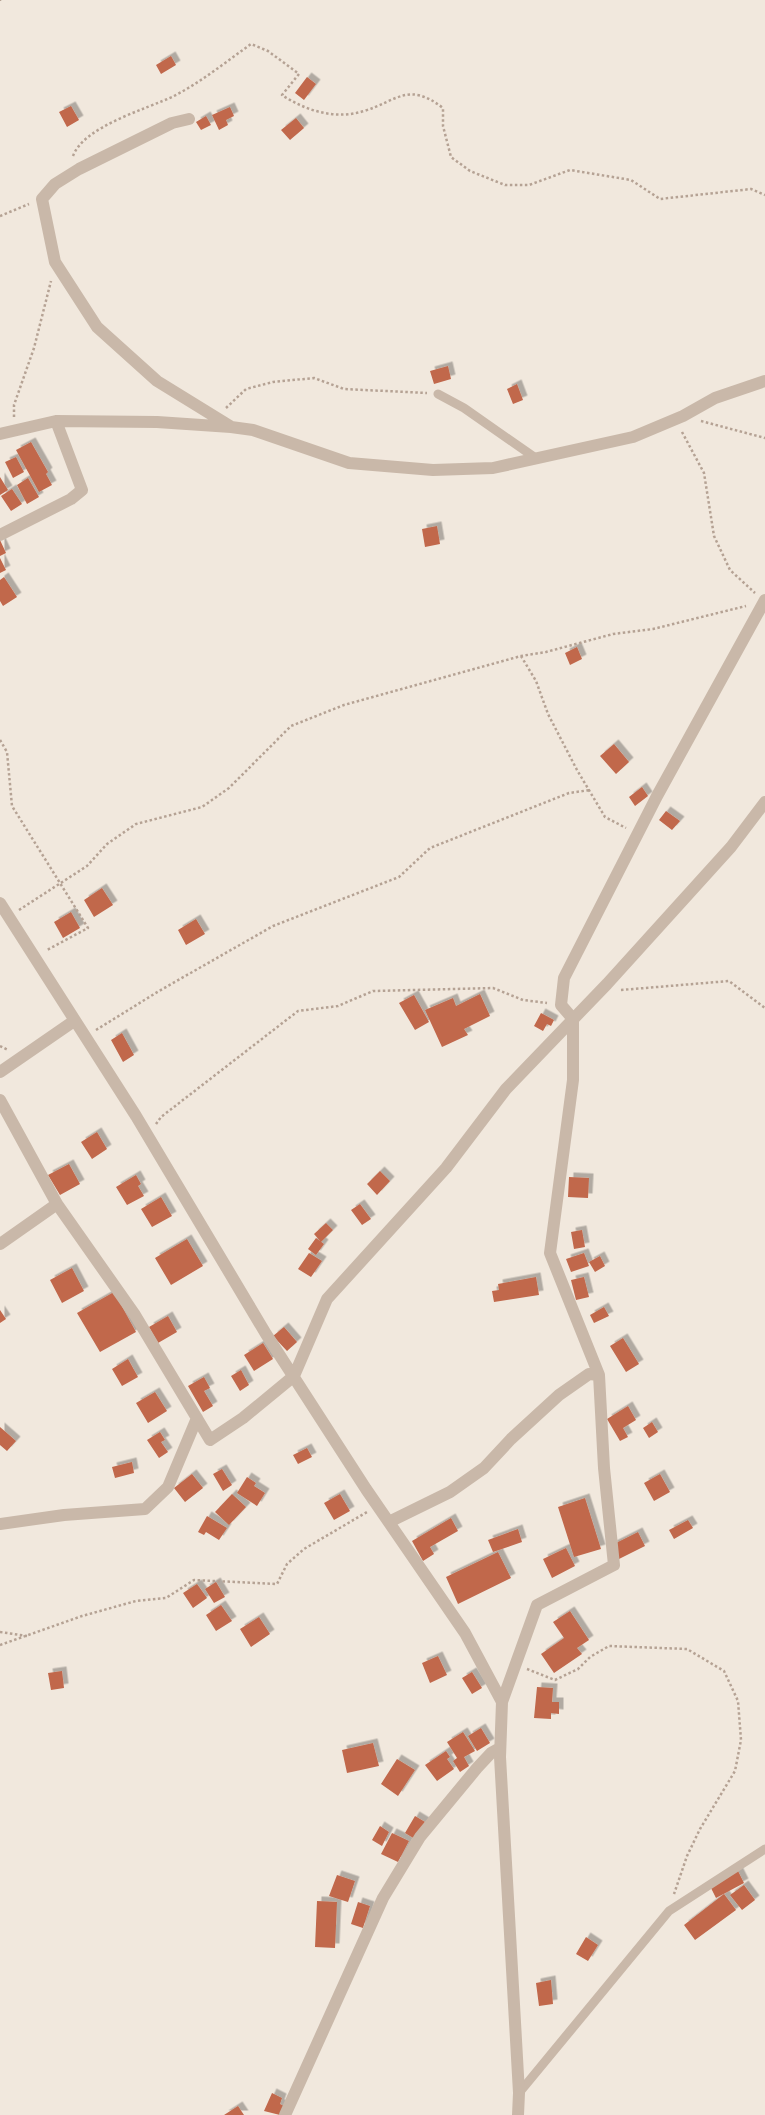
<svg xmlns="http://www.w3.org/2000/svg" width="765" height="2115" font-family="'DM Sans',sans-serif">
<defs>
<filter id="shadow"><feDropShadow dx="4.5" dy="-4.5" stdDeviation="0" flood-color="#0004"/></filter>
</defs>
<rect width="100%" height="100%" fill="#f1e8dd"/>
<path fill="#c1674b" filter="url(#shadow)" d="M171 56 176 65 161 74 156 65Z
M307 77 316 84 304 100 295 93Z
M71 106 79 120 67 127 59 112Z
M230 107 234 116 226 120 228 125 219 130 212 115Z
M206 116 211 125 201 130 196 122Z
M296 118 304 128 290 140 281 130Z
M448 366 451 379 434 384 430 371Z
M517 384 523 400 513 404 507 389Z
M31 442 48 472 46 474 52 485 39 492 16 450Z
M16 457 24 472 13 478 5 462Z
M0 477 8 490 0 495Z
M28 478 39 497 27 504 17 485Z
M12 489 22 504 11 511 1 496Z
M437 526 440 544 425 547 422 529Z
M0 540 6 553 0 556Z
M0 558 6 570 0 573Z
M4 577 17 597 3 606 0 601V580Z
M577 647 582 659 570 665 565 653Z
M614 744 629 762 616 774 600 756Z
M642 787 648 796 635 806 629 797Z
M666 811 680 821 672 830 659 820Z
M102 888 113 905 94 917 84 900Z
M71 912 80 928 63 938 54 922Z
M196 919 205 934 186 945 178 930Z
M480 994 490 1016 464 1029 468 1035 442 1047 425 1010 453 998 456 1006Z
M414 995 429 1022 415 1030 399 1003Z
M541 1013 554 1020 551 1026 547 1024 543 1031 534 1026Z
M122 1033 134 1055 123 1062 111 1040Z
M97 1132 107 1149 92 1159 81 1142Z
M69 1164 80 1184 60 1195 48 1175Z
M380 1171 390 1181 377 1195 367 1184Z
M136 1175 141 1184 138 1186 144 1196 127 1205 116 1187Z
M569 1177 589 1178 588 1198 568 1197Z
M161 1197 172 1216 152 1227 141 1209Z
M360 1204 371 1219 362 1225 351 1210Z
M326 1223 333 1230 321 1242 314 1234Z
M582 1230 585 1247 574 1249 571 1232Z
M316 1238 324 1244 316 1255 308 1249Z
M187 1239 203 1266 171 1285 155 1258Z
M309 1253 322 1261 311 1277 298 1269Z
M584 1253 589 1266 571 1272 566 1259Z
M600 1256 605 1266 595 1272 589 1262Z
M72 1268 84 1291 62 1303 50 1280Z
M536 1277 539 1295 494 1302 492 1291 499 1290 498 1284Z
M584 1277 589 1297 576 1300 571 1280Z
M114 1292 136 1332 100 1352 77 1313Z
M604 1307 609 1316 594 1323 590 1315Z
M0 1310 6 1319 0 1323Z
M168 1316 177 1332 158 1343 149 1327Z
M284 1327 297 1342 287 1351 273 1336Z
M623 1338 639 1364 626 1372 610 1346Z
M263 1343 273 1359 254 1371 244 1355Z
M128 1359 138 1377 122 1386 112 1369Z
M241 1370 249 1385 240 1391 231 1376Z
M204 1377 210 1388 204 1391 213 1406 203 1412 188 1386Z
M155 1392 167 1411 148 1423 136 1403Z
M628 1406 636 1420 623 1428 628 1437 620 1441 607 1419Z
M652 1422 658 1432 649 1438 643 1428Z
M0 1427 16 1441 7 1451 0 1445Z
M160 1432 165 1440 161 1442 168 1452 159 1458 147 1440Z
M307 1448 312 1457 298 1464 293 1455Z
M132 1462 134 1473 115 1478 112 1467Z
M222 1469 232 1485 223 1491 213 1474Z
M192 1474 203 1488 185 1502 174 1488Z
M660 1474 670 1492 654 1501 644 1483Z
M247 1477 256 1483 254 1486 265 1493 257 1506 237 1493Z
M232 1494 246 1507 229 1525 215 1512Z
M340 1494 350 1511 334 1520 324 1503Z
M585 1498 601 1549 574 1557 558 1507Z
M207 1516 227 1528 219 1540 206 1532 204 1535 198 1532Z
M451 1518 458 1531 430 1547 434 1554 423 1561 412 1541Z
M688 1520 693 1528 674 1539 669 1530Z
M518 1529 522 1542 493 1552 488 1540Z
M638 1532 645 1546 619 1559 612 1545Z
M566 1548 575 1566 552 1578 543 1559Z
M498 1552 511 1578 458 1604 446 1577Z
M216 1582 225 1597 214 1603 205 1589Z
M197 1584 207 1598 193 1608 183 1593Z
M221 1605 232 1621 216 1631 206 1615Z
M570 1611 589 1640 577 1648 582 1654 554 1673 541 1654 564 1638 553 1622Z
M259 1617 270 1634 251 1647 240 1629Z
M438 1656 447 1675 430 1683 422 1663Z
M62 1671 64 1688 51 1690 48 1673Z
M472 1672 482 1688 472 1694 462 1678Z
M537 1687 553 1688 552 1702H559V1714L551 1713V1719L534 1718Z
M481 1728 490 1743 477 1751 468 1736Z
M463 1732 475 1751 464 1757 469 1766 460 1772 453 1761 457 1758 447 1742Z
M373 1743 379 1766 347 1773 342 1750Z
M446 1751 450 1757 447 1759 454 1769 437 1781 425 1765Z
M397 1759 415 1770 398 1796 381 1784Z
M415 1816 425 1822 415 1839 405 1833Z
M380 1826 389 1832 382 1846 372 1840Z
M392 1833 409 1841 398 1862 381 1854Z
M738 1871 744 1883 716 1898 710 1886Z
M337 1875 355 1881 348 1902 329 1896Z
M744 1885 755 1900 742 1910 730 1895Z
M724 1894 736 1910 695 1940 684 1925Z
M317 1901 337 1902 335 1948 315 1947Z
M358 1902 370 1906 363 1928 351 1924Z
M586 1937 598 1945 588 1961 576 1954Z
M551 1980 553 2004 539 2006 536 1983Z
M272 2093 282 2098 280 2104 284 2106 280 2115 264 2111Z
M238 2106 244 2115H224Z"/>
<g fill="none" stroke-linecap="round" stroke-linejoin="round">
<path stroke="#b5a294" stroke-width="2.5" stroke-dasharray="2.5 2.5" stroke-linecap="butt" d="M0 1V0
M73 156C84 126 147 109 174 96 201 82 226 62 251 44L268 51 299 74 282 95C306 111 336 120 364 111 397 101 408 81 443 108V126L451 157 470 171 505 185H529L570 170 631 180 660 199 751 189 765 195
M0 216 29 204
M226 408 246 389 273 382 314 378 344 389 427 393
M14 417V405L34 348 51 281
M701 421 765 438
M682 432 704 473 714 536 730 570 755 593
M521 656 536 681 548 714 577 770 605 817 626 828
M0 740 7 752 12 806 88 928 47 950
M19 910 87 866 107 844 136 824 202 807 229 788 291 726 344 705 521 656 546 652 613 634 653 629 746 606
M621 990 729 981 765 1008
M96 1030 159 991 273 926 399 877 430 848 569 793 590 790
M0 1046 8 1050
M156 1124 161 1117 298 1011 338 1006 373 991 493 988 523 1000 547 1003
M0 1632 27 1636
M0 1645 82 1616 136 1601 166 1598 194 1580 277 1584 287 1564 304 1549 367 1512
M527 1669 555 1680 578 1669 590 1657 609 1646 687 1649 724 1671 738 1701 741 1740 735 1771 700 1829 687 1856 674 1894"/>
<path stroke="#c9b8a9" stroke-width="9" d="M438 394 464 408 537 459
M519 2093 669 1911 765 1849"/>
<path stroke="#c9b8a9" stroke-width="12" d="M189 119 172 123 79 169 55 184 42 199 55 262 97 327 157 381 230 426
M56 421 157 422 231 427 253 430 349 463 433 470 493 468 633 437 683 416 715 398 765 381
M0 434 56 421 82 490 71 499 0 535
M0 903 136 1116 266 1334 366 1489 465 1633 502 1702
M0 1072 74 1021
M0 1100 57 1204
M0 1244 57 1204 135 1315 210 1440 243 1418 294 1376 327 1299 446 1168 506 1089 607 984 731 847 765 802
M389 1522 450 1492 484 1468 511 1439 559 1395 589 1374 599 1375
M0 1524 64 1515 145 1509 168 1487 197 1418
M285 2115 383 1898 420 1837 477 1768 491 1753 500 1748
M518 2115 519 2093 500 1757 502 1702 537 1605 614 1565 604 1468 599 1375 550 1253 573 1080V1019L561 1005 564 978 657 796 765 600"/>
</g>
</svg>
